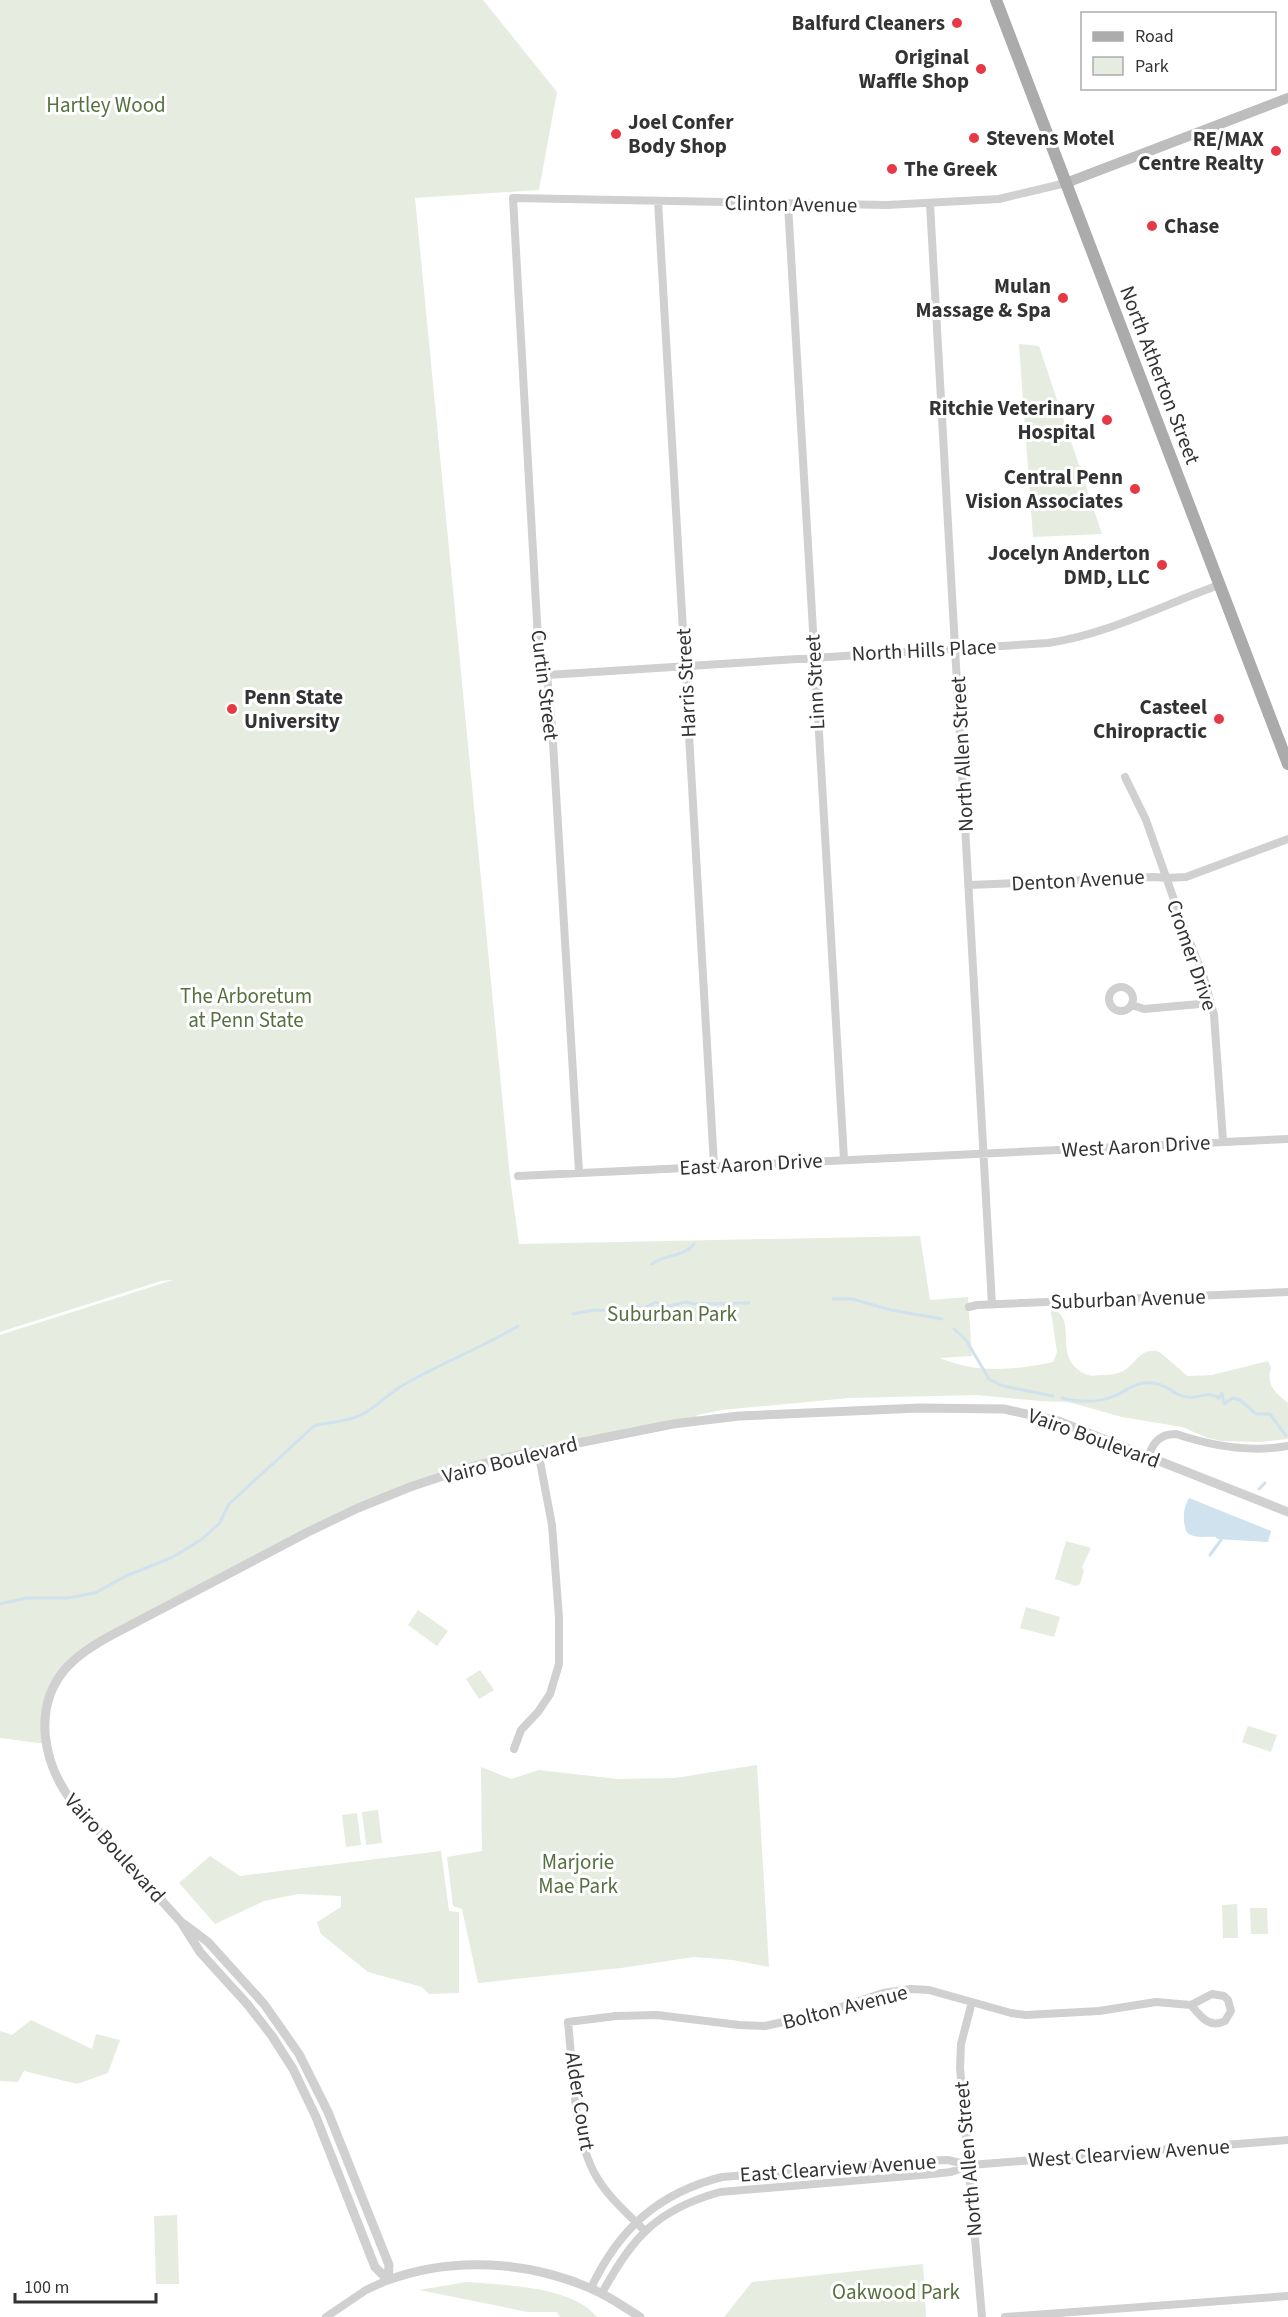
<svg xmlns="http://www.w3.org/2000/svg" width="1288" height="2317" font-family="'Source Sans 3',sans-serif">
<rect width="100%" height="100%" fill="#fff"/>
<path fill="#e6ecdf" d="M0 0H483L557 92 539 190 415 198 510 1178 519 1244 920 1236 930 1300 968 1297 972 1356 940 1358C977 1374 1016 1370 1053 1362L1057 1352 1051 1312 1053 1309C1079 1320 1051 1357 1085 1374 1091 1377 1097 1375 1103 1375 1109 1375 1116 1374 1121 1372 1134 1367 1141 1345 1159 1352 1163 1354 1182 1372 1188 1376L1212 1375 1268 1361 1271 1368C1266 1385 1275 1393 1288 1403V1439L1261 1442 1222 1441 1208 1438 1182 1427 1122 1417 1068 1402 1039 1401 977 1395 849 1398 722 1410 697 1415 699 1422 545 1450 407 1488 271 1553 78 1656 48 1701 46 1744 0 1738V1335L173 1280 161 1281 0 1332Z
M1019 344 1039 346 1102 534 1033 537Z
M1066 1541 1091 1548 1082 1567 1084 1571 1080 1584 1076 1586 1055 1579Z
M1026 1607 1060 1617 1054 1637 1020 1628Z
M418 1610 448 1631 437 1646 408 1625Z
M480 1670 494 1690 479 1699 466 1679Z
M1248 1726 1277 1735 1271 1752 1242 1742Z
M757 1765 769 1967 733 1960 694 1957 621 1968 478 1983 462 1909 453 1906 447 1857 482 1851 481 1767 511 1779 539 1770 618 1779 675 1778Z
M378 1810 382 1843 366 1845 362 1812Z
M357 1813 361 1845 346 1847 342 1815Z
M441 1851 449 1911 459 1912V1993L429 1994 422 1987 368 1972 321 1934 317 1922 341 1907V1896L298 1894 264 1901 215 1924 179 1883 210 1856 240 1876Z
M1237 1904 1238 1938H1223L1222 1905Z
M1250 1908H1267L1268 1934H1251Z
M31 2020 92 2049 96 2034 120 2040 108 2073 77 2084 24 2071 18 2082 0 2081V2031L12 2035Z
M177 2215 179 2284H156L154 2216Z
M923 2264 926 2317H724L752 2282Z
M466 2282C503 2285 572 2286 597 2317H560L557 2312H528L419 2290Z"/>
<path fill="#cfe2ee" d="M1189 1498 1271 1531 1268 1542 1217 1539 1216 1537C1205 1536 1196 1539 1187 1533 1182 1521 1183 1508 1189 1498Z"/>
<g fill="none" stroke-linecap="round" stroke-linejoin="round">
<path stroke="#cfe2ee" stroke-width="3" d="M652 1264C665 1254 684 1257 694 1244
M833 1299H852L891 1310 942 1319
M573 1314 594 1310 624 1311 630 1307 644 1308 656 1302 664 1307 686 1302 695 1304 749 1303
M954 1329 966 1340 989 1379 1003 1386 1053 1396
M1062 1398C1078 1402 1098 1403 1114 1396 1125 1392 1132 1384 1144 1383 1167 1381 1171 1395 1187 1397 1200 1399 1207 1390 1219 1398L1222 1393 1224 1404 1233 1398 1240 1400 1256 1414H1270L1286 1436
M1259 1489 1265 1483
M1210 1555 1221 1540
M0 1604 26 1598H67L95 1593 126 1576 173 1557 202 1539 219 1524 229 1504 314 1426C330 1421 347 1423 363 1414 376 1407 387 1395 400 1387 438 1364 480 1349 518 1326"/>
<path stroke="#d0d0d0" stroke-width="8" d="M658 201 714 1165
M788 204 844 1159
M930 204 992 1305
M547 675 1048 643C1108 634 1163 605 1219 585
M1125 777 1146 820 1179 914 1204 978 1214 1015 1223 1141
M970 885 1154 877 1166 878 1186 877 1288 839
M1109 999a12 12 0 1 1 24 0a12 12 0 1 1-24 0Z
M1132 1005 1144 1009 1211 1003
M579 1172 552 726 547 675 539 657 513 198 887 205 999 199 1066 183
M518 1176 1288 1139
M969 1307 977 1305 1288 1292
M1148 1457C1153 1443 1159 1434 1176 1434 1212 1446 1249 1453 1288 1446
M514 1749 521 1730 538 1712 550 1694 559 1664V1618L552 1525 538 1451
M972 2002 961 2044 960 2068 982 2317
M645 2231C628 2214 608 2197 596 2176 573 2136 573 2068 568 2022L616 2016 657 2015 739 2025 765 2026 820 2014 883 1993 911 1989 929 1990 1011 2013 1026 2015 1099 2011 1156 2002 1191 2005 1212 1994 1224 1996 1228 2000 1231 2011 1225 2021C1209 2029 1200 2016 1191 2005
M591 2288C619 2229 658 2193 722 2177L922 2161 948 2160 968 2165
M602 2293C633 2237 656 2210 720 2192L932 2174 951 2172 970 2165 1288 2140
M326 2317 366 2290 388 2280
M1005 2317 1288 2296"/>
<path stroke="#d0d0d0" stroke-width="9" d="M184 1924 208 1942 264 2004 299 2054 328 2112 389 2265 388 2280
M388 2280 375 2267 316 2117 293 2069 272 2036 248 2005 200 1952 181 1922 74 1804C43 1765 31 1707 67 1667 79 1654 93 1646 108 1637L308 1532 358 1508 410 1487 470 1467 518 1455 673 1424 739 1416 919 1408 1004 1409 1058 1421 1288 1512
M388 2280C453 2256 529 2261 592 2289 609 2296 624 2307 640 2317"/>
<path stroke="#bdbdbd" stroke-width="10" d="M1066 183 1288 98"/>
<path stroke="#ababab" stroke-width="12" d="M996 0 1288 764"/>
</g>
<g fill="#e63946" stroke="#fff" stroke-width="2">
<circle cx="957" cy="23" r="6"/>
<circle cx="981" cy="69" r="6"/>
<circle cx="616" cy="134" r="6"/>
<circle cx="974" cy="138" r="6"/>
<circle cx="1276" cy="151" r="6"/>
<circle cx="892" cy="169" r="6"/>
<circle cx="1152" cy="226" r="6"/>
<circle cx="1063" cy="298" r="6"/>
<circle cx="1107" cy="420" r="6"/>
<circle cx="1135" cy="489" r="6"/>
<circle cx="1162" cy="565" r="6"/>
<circle cx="232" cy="709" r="6"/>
<circle cx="1219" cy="719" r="6"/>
</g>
<g text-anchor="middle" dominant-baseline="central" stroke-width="6" stroke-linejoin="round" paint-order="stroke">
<g font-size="21" font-weight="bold" fill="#333" stroke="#fff" text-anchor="end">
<text x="945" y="23">Balfurd Cleaners</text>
<text x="969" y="57">Original<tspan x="969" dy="24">Waffle Shop</tspan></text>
<text x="628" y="122" text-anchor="start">Joel Confer<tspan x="628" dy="24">Body Shop</tspan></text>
<text x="986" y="138" text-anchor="start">Stevens Motel</text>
<text x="1264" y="139">RE/MAX<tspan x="1264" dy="24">Centre Realty</tspan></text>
<text x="904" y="169" text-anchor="start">The Greek</text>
<text x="1164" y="226" text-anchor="start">Chase</text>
<text x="1051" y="286">Mulan<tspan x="1051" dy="24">Massage &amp; Spa</tspan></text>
<text x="1095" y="408">Ritchie Veterinary<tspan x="1095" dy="24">Hospital</tspan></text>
<text x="1123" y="477">Central Penn<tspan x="1123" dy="24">Vision Associates</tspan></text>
<text x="1150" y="553">Jocelyn Anderton<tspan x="1150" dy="24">DMD, LLC</tspan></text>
<text x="244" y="697" text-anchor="start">Penn State<tspan x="244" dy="24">University</tspan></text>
<text x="1207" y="707">Casteel<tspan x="1207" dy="24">Chiropractic</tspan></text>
</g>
<g font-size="21" fill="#56703f" stroke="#fff">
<text x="106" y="105">Hartley Wood</text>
<text x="246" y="996">The Arboretum<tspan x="246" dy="24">at Penn State</tspan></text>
<text x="672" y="1314">Suburban Park</text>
<text x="578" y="1862">Marjorie<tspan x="578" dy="24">Mae Park</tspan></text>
<text x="896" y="2292">Oakwood Park</text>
</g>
<g font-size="21" fill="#333" stroke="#fff">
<text transform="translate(791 204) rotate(1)">Clinton Avenue</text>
<text transform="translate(1160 375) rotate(69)">North Atherton Street</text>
<text transform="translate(924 650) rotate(-3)">North Hills Place</text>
<text transform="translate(815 682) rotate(-93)">Linn Street</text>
<text transform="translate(686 683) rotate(-93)">Harris Street</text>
<text transform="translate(545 685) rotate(83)">Curtin Street</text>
<text transform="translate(962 754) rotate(-93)">North Allen Street</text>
<text transform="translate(1078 880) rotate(-3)">Denton Avenue</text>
<text transform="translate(1192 955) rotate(71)">Cromer Drive</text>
<text transform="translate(1136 1146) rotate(-3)">West Aaron Drive</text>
<text transform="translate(751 1164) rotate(-3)">East Aaron Drive</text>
<text transform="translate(1128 1299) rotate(-2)">Suburban Avenue</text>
<text transform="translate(1094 1438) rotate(20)">Vairo Boulevard</text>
<text transform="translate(510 1460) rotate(-14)">Vairo Boulevard</text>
<text transform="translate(115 1848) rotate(48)">Vairo Boulevard</text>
<text transform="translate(845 2007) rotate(-14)">Bolton Avenue</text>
<text transform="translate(580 2101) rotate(81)">Alder Court</text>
<text transform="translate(1129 2153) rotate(-4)">West Clearview Avenue</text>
<text transform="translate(968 2159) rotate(-95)">North Allen Street</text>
<text transform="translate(838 2168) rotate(-4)">East Clearview Avenue</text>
</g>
</g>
<rect x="1081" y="12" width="195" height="78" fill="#ffffff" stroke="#adadad" stroke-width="1.5"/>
<rect x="1093" y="32" width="30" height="9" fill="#ababab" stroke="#adadad" stroke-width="1.5"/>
<text x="1135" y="42" font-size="18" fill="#333333">Road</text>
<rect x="1093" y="57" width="30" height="18" fill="#e6ecdf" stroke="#adadad" stroke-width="1.5"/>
<text x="1135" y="72" font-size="18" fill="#333333">Park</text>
<path d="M15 2293v9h141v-9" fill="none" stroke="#333333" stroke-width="3"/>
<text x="24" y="2293" font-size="18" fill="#333333" stroke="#ffffff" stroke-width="4.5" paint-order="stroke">100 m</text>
</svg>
